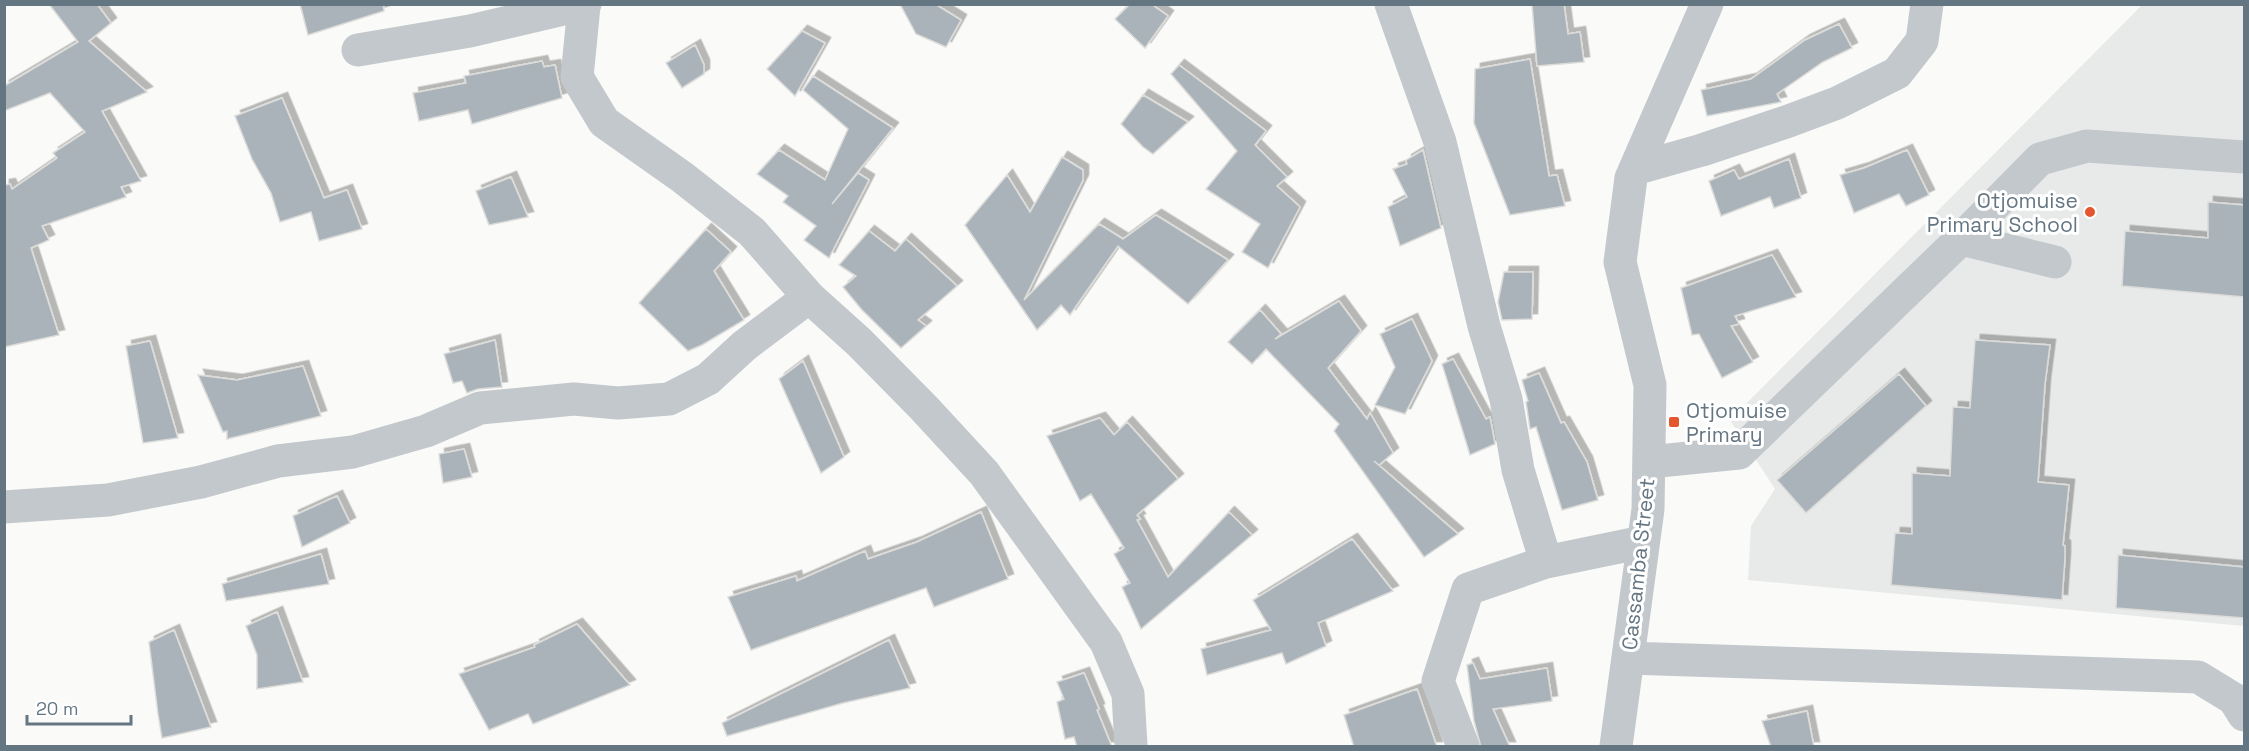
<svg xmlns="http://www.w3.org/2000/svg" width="2249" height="751" font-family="'Space Grotesk',sans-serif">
<defs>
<filter id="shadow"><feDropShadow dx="5.5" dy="-5.5" stdDeviation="0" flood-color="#0004"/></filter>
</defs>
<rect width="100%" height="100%" fill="#fafaf8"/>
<path fill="#e8e9e9" d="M2142 5H2244V626L1748 580 1751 526 1775 489 1730 420Z"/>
<path fill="#aab3b9" stroke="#dcdcda" stroke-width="1.5" filter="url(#shadow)" d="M49 4H97L111 23 89 41 147 92 102 111 141 181 121 187 126 197 42 226 49 240 31 248 59 335 4 347V185L10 184 12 189 57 158 53 153 85 132 50 93 4 111V86L78 42Z
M300 4H383L384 11 308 35Z
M900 4H935L961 20 946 47 916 34Z
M1130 4H1151L1168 16 1145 48 1115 19Z
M1532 4H1564L1568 34 1580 32 1584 62 1537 66Z
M1839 24 1852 48 1823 62 1777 94 1781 102 1707 116 1701 90 1751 79 1805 40Z
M802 31 825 43 795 96 767 69Z
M695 45 704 65V74L682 88 666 63Z
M1530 59 1549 176 1557 175 1565 206 1510 215 1474 123 1475 69Z
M542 61 544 67 555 65 562 98 472 124 468 110 419 121 413 93 466 83 464 76Z
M1179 65 1266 131 1255 145 1287 177 1277 186 1300 207 1268 268 1242 252 1260 224 1206 189 1237 151 1171 74Z
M813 76 893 128 832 204 858 173 869 180 829 258 804 240 816 226 783 202 788 196 757 174 779 150 825 180 848 129 803 90Z
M1143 95 1188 122 1153 154 1143 147 1121 124Z
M282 98 324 198 347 190 362 229 319 241 311 212 280 222 271 193 252 159 235 116Z
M1423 150 1441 228 1400 246 1388 207 1407 197 1393 169 1407 164 1406 160Z
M1907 150 1929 195 1906 206 1899 194 1854 213 1840 175 1864 168Z
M1062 157 1083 170V180L1024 300 1099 224 1123 239 1156 215 1228 260 1188 304 1118 246 1070 315 1061 305 1037 330 965 225 1007 175 1030 212Z
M1789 159 1801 198 1774 208 1770 197 1721 216 1709 181 1734 170 1739 179Z
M511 177 528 217 489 225 476 191Z
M2208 202 2244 205V297L2122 286 2125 231 2208 238Z
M706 229 731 252 714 271 744 320 702 345 688 351 639 303Z
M869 231 895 251 906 239 957 286 918 320 926 326 901 348 862 310 843 287 856 276 839 265Z
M1772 255 1796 297 1735 316 1739 324 1731 326 1753 362 1722 378 1699 334 1692 335 1681 288Z
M1504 272H1533L1532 319 1502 320 1498 302Z
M1339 301 1361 331 1328 368 1367 419 1370 413 1393 453 1379 465 1374 461 1458 534 1424 557 1334 431 1339 424 1266 349 1252 364 1228 342 1260 310 1281 334 1275 339Z
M1412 319 1432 361 1405 414 1375 405 1395 367 1380 334Z
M495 340 502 387 478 389 467 393 462 381 453 383 444 354Z
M1975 340 2050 345 2045 384 2038 482 2069 485 2063 545 2065 546V558L2062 600 1891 585 1895 533 1912 534V473L1950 476 1953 407 1970 408Z
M150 341 178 438 143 443 126 346Z
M1453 359 1486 419 1490 417 1495 444 1470 455 1442 364Z
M803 361 844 457 821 473 779 379Z
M303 366 321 416 227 439V431L223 432 198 375 237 380Z
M1539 373 1561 423 1564 422 1587 462 1598 500 1562 510 1536 427 1530 429 1526 402 1528 401 1522 380Z
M1899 374 1926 406 1806 513 1777 480Z
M1100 418 1114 435 1127 422 1178 479 1137 515 1140 519 1137 520 1168 577 1229 512 1252 535 1141 629 1122 587 1130 583 1114 554 1124 548 1091 494 1080 501 1047 436Z
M464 449 472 477 443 483 439 454Z
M337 496 350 523 302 547 293 516Z
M981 512 1008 579 934 607 926 588 751 650 728 597 796 576 797 581 865 551 868 559 917 542Z
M1352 539 1393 591 1318 623 1326 646 1286 664 1282 653 1207 675 1201 649 1271 630 1253 600Z
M321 554 329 584 226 601 222 584Z
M2118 555 2244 567V618L2116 608Z
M277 612 303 682 257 689V655L246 626Z
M577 624 630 685 533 724 528 714 489 730 459 674 535 647 534 645Z
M174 630 211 727 162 738 158 714 149 642Z
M889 640 910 688 843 703 727 736 722 723Z
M1473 663 1480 679 1547 668 1552 701 1493 709 1510 747H1481L1474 721 1467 665Z
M1084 673 1099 709 1097 710 1112 747H1077L1074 737 1065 739 1057 702 1064 699 1057 682Z
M1417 689 1437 747H1354L1344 715Z
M1807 711 1814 747H1771L1762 721Z"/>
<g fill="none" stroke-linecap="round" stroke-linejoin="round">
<path stroke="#c3c8cc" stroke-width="33" d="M1391 4 1440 142 1484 326 1506 399 1518 470 1546 562
M584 6 577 77 604 122 682 177 752 232 809 297 859 342 924 408 984 473 1106 642 1128 694 1131 746
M358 50 470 31 585 4
M1635 169 1702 150 1786 122 1837 103 1897 73 1922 41 1927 4
M1961 239 2055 262
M1649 462 1739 453 1961 239 2040 159 2087 146 2244 157
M4 507 108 500 201 482 278 461 353 452 426 431 480 408 574 399 618 403 669 399 708 379 744 346 809 297
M1628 658 2198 677 2234 699 2244 715
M1463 746 1438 681 1468 589 1546 562 1643 542
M1616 746 1648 509 1650 385 1620 262 1631 178 1707 4"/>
</g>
<g fill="#e4572e" stroke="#fff" stroke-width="2">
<circle cx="2090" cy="212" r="6"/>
<rect x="1668" y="416" width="12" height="12" rx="3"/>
</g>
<g text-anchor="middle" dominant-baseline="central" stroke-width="6" stroke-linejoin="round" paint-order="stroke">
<g font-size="21" fill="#657683" stroke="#fff" text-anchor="end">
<text x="2078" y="200">Otjomuise<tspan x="2078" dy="24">Primary School</tspan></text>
<text x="1686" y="410" text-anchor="start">Otjomuise<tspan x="1686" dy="24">Primary</tspan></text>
</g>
<g font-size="21" fill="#657683" stroke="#fff">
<text transform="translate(1638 564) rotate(-84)">Cassamba Street</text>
</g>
</g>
<rect width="2249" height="751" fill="none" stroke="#657683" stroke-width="12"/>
<path d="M27 715v9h104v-9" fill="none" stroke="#657683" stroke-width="3"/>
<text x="36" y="715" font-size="18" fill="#657683" stroke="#ffffff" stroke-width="4.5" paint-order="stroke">20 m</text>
</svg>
